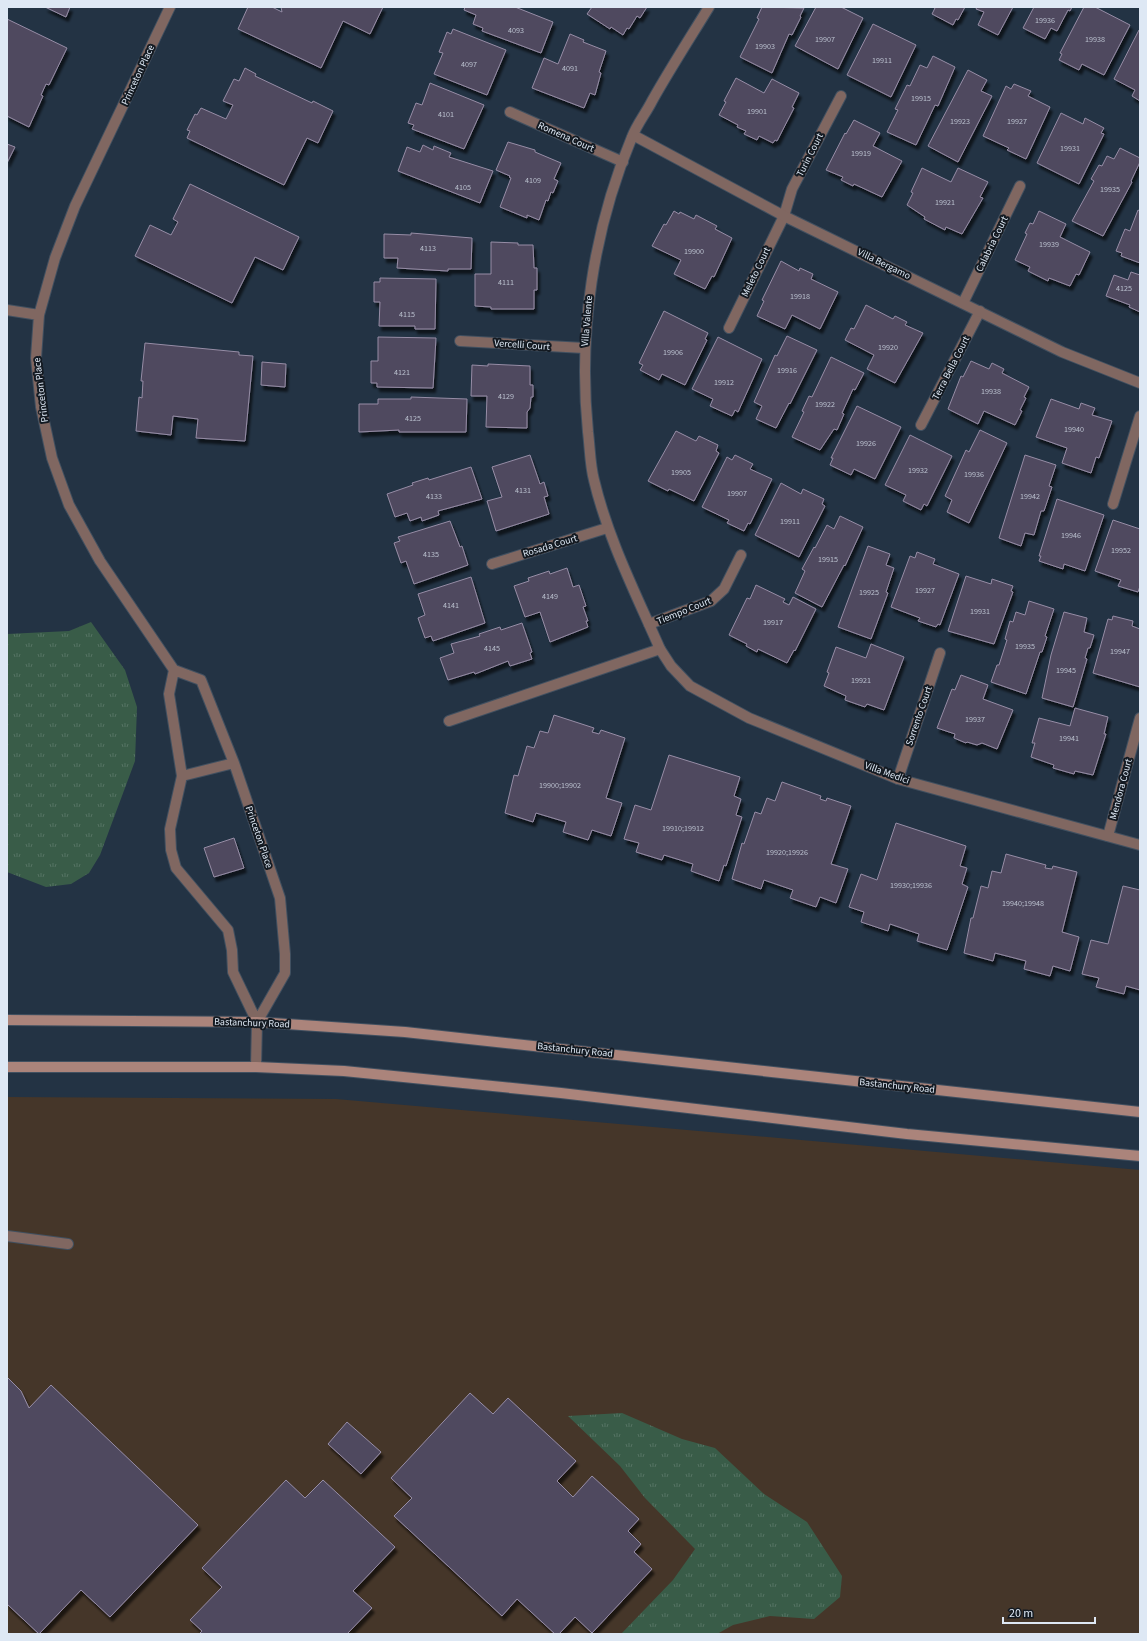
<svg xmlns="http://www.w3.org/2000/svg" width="1147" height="1641" font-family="'Source Sans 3',sans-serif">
<defs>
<pattern id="park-tufts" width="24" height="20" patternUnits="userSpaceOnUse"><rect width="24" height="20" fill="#395c48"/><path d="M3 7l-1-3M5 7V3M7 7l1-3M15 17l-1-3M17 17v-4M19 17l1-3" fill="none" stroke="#557363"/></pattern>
<filter id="shadow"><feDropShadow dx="2.5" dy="4.5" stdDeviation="1" flood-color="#0009"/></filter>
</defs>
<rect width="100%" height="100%" fill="#233344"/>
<path fill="#453629" d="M7 1097 336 1099 1140 1170V1634H7Z"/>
<path fill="url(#park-tufts)" d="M91 622 125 670 137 707 135 761 100 855 89 873 71 884 46 887 7 872V634L69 631Z
M622 1413 682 1439 715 1448 764 1494 807 1522 842 1576 840 1597 814 1619 770 1616 733 1625 717 1634H621L673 1580 695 1549 645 1498 620 1466 568 1416Z"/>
<path fill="#50485e" stroke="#968da6" filter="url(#shadow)" d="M45 7H70L66 17Z
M248 7H272L282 12 281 7H383L370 34 343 21 321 68 238 29Z
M465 7H515L553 22 541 53 482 31 483 28 473 24 476 15 464 10Z
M592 7H647L640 18 637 16 629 29 627 28 623 35 611 27 610 29 587 14Z
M762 7 804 8 800 16 801 17 792 35 789 34 772 73 740 57 759 19 757 18Z
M816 7H841L863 18 838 69 795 46Z
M933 7H965L958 20 956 19 953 25 932 14 935 8Z
M977 7H1013L998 35 978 25 984 12 976 9Z
M1034 7H1072L1070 11 1068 10 1057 31 1051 28 1045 39 1023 28Z
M1084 7H1095L1130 25 1104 75 1082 64 1079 70 1059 60 1062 54 1060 53Z
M7 19 67 48 49 85 46 84 41 95 43 96 29 127 7 116Z
M873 24 916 45 891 97 847 75Z
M453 29 506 50 487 95 434 74 443 53 439 52 447 32 451 34Z
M1139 30H1140V101L1132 96 1135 90 1114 79Z
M570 34 584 40 583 42 606 51 599 72 601 73 595 95 590 93 584 108 532 88 544 58 558 64Z
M933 56 955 67 938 106 935 105 916 145 887 132 898 110 895 109 907 85 910 86 920 65 927 68Z
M245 68 256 74 255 76 312 103 313 101 333 111 318 143 307 138 284 185 187 138 190 131 187 130 195 114 197 115 201 108 226 119 233 105 223 101 234 79 239 81Z
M968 70 987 80 981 91 992 96 958 162 928 146Z
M736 78 764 93 772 79 799 93 792 107 794 108 777 141 775 140 773 143 759 136 757 140 744 134 746 131 737 127 738 125 719 115 726 102 724 101Z
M430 83 484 105 464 149 412 129 414 125 408 123 416 103 422 105Z
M1014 84 1031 91 1028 96 1050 107 1026 159 1007 150 1009 148 983 136 1006 86 1011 89Z
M1061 113 1083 124 1085 118 1104 128 1101 133 1104 134 1079 184 1037 163Z
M854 120 880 133 873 146 902 161 882 197 854 184 853 186 841 180 843 177 826 170 845 133 846 134Z
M508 142 535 150V152L561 163 554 179 558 181 553 193 551 192 548 201 546 200 539 220 527 215V218L500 207 511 178 509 177 510 176 496 170Z
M7 144 15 147 7 163Z
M423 145 433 150 434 146 451 153 449 157 493 171 480 203 398 171 407 147 420 152Z
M1120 148 1140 158V162L1131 181 1132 182 1103 236 1072 221 1094 181 1091 179 1099 165 1102 166 1107 156 1114 159Z
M922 168 951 182 958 168 988 182 980 197 983 198 962 234 946 227 945 230 924 219 925 217 907 205 913 193 911 192Z
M190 184 299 237 283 270 255 257 232 303 135 256 150 225 171 235 178 222 173 219Z
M1138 210 1140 211V263L1121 256 1122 253 1116 251 1125 229 1130 231Z
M674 211 679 214 680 212 694 219 696 215 717 226 715 229 732 238 714 277 712 276 705 289 674 274 681 260 652 246 664 224 666 225Z
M1039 211 1066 224 1060 237 1090 252 1079 275 1076 274 1070 286 1049 278 1048 281 1028 271 1030 267 1015 260 1027 234 1025 233 1030 223 1033 224Z
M411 233 472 238 471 269H448V271L397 268 398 258H384V234L411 235Z
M491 242 518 243V245H533L534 268H537V290H534V309H491V307L475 306V274H491Z
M781 261 799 271 800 268 813 274 811 279 838 292 820 329 792 315 785 329 757 316 764 301 762 300Z
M1131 272 1140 275V312L1129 307 1130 305 1106 296 1114 275 1128 280Z
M380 278 436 279 435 329H415V326H379L380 302H374V282H380Z
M866 305 893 319 895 316 907 322 905 325 923 333 895 383 867 369 874 355 845 340 851 328 854 329Z
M664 311 708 333 705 339 707 340 685 385 662 374 659 380 640 370 643 365 639 363Z
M787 336 817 350 790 404 789 403 776 428 756 419 762 406 754 402 775 355 777 356Z
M378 337 436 338 433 388 377 387V383H371V361H378Z
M718 337 762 359 738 412 735 410 732 416 710 406 713 399 692 389Z
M145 343 239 352V355L253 356 245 441 196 438 198 419 173 416 171 435 136 431 139 397 142 398 143 381H141Z
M831 357 864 373 855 390 853 389 842 413 844 414 837 430 834 429 820 450 792 437 804 412 802 411 809 396 812 397Z
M971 361 989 369 992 363 1004 369 1002 373 1029 387 1024 397 1026 398 1020 410 1022 411 1015 425 984 411 978 424 948 409 961 376 963 377Z
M262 362 286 364 285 387 261 385Z
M488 364 530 366V385H533V397H531L530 408 527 412V428L486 427 487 396H471L472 365 488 366Z
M411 397 467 399 466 432H399V430L359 432V404H378V399H411Z
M1051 399 1079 409 1081 403 1095 408 1092 415 1112 421 1099 458 1096 457 1091 473 1062 463 1067 448 1036 437Z
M857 406 901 427 875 479 854 469 851 475 830 465 833 458H831Z
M980 430 1007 443 969 523 947 512 952 500 945 496 966 450 969 452Z
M676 431 696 441 699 436 718 445 716 451 719 453 694 501 669 489 668 491 648 481Z
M910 435 952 456 927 506 924 504 921 510 903 501 906 495 885 485Z
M530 455 540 484 544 482 548 496 544 497 549 514 496 531 487 501 502 497 492 467Z
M735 455 753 464 750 469 772 479 750 524 748 523 744 531 727 523 729 520 702 507 727 457 732 460Z
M1025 455 1056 465 1049 486 1052 487 1044 511H1041L1034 535 1025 533 1021 546 999 538Z
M471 467 482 499 438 511 439 515 422 521 421 517 410 521 407 513 395 517 387 494 413 485 412 483 428 478 429 480Z
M781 483 801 494 803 489 824 499 822 504 825 506 799 557 755 535Z
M1057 499 1104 515 1085 571 1064 564 1063 569 1039 561 1041 556H1039Z
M840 516 863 527 845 566 844 565 822 607 795 593 805 571 802 569 814 547 815 548 827 525 834 529Z
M1113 520 1140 529V586L1138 592 1118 586 1121 580 1095 571Z
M450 521 460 547 462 546 468 565 414 584 406 561 401 563 394 543 400 541 398 537Z
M868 546 890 554 886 565 894 568 886 592 888 593 871 639 838 627Z
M917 552 935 559 933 564 959 574 940 625 938 624 936 627 918 621 920 618 891 607 910 556 915 558Z
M567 568 573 587 579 585 586 606 583 607 588 621H586L588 627 550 642 540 612 525 617 514 586 529 581 528 578 549 571 550 574Z
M966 576 991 584 992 579 1013 586 1011 591 1013 592 994 644 948 631Z
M471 577 485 623 433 641 431 636 425 638 418 618 425 615 418 594Z
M756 585 785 599 783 602 789 605 793 597 816 609 795 651 794 650 787 663 758 649 757 652 746 646 747 644 729 635 747 598 750 599Z
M1029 601 1054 609 1045 636 1047 637 1042 652H1040L1026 694 991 682 997 665H999L1007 640 1005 639 1010 621 1013 622 1016 612 1025 615Z
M1064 612 1087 618 1084 632 1094 635 1090 648H1088L1085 658 1087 659 1073 707 1042 698 1051 655Z
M1113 616 1133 621 1132 626 1140 629V687L1093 673 1108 619 1112 620Z
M522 623 532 652 530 653 532 659 510 666 508 661 475 674 474 672 448 680 440 658 454 653 451 644 480 636 479 634 500 627 501 630Z
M871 644 904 657 884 710 867 704 865 707 845 700 846 696 824 686 829 673 827 672 836 647 866 658Z
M961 675 988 685 983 699 1013 710 997 749 982 743 977 745 967 742 966 743 954 738 955 734 937 728 952 689 955 690Z
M1075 708 1108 717 1104 734H1106L1093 775 1075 771 1074 774 1053 768 1054 765 1031 757 1035 743H1032L1039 718 1070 726Z
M554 715 594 728 592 732 599 734 601 730 625 738 606 798 622 803 611 836 592 830 588 840 563 832 566 822 536 813 533 822 505 813 514 775 518 776 527 746 534 748 540 731 548 733Z
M669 755 740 777 734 796 741 799 736 815 742 817 726 866 724 865 719 881 691 871 693 864 664 855 662 860 636 852 639 843 624 839 635 805 651 810Z
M782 782 821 796 820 799 826 801 827 798 851 806 831 864 848 869 836 903 820 897 816 907 790 898 793 890 764 880 761 889 732 879 742 843 744 844 755 812 761 814 767 798 775 801Z
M896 823 966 846 960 866 967 868 962 884 968 887 947 950 917 941 919 934 890 924 888 931 861 922 864 912 849 907 861 874 877 880Z
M234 838 244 868 214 877 204 848Z
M1006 854 1046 865 1045 868 1052 869 1053 866 1077 872 1062 932 1079 937 1070 971 1053 966 1050 976 1024 969 1026 961 995 953 993 961 964 953 971 918H973L981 886 988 888 992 871 1001 873Z
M1123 886 1140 890V990L1126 986 1124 994 1096 987 1099 978 1082 974 1091 940 1108 944Z
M7 1377 21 1391 29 1408 51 1385 198 1525 110 1617 81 1590 39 1634 7 1604Z
M470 1393 493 1414 508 1398 576 1461 557 1481 573 1497 592 1476 639 1519 628 1531 641 1544 634 1552 652 1569 592 1633 575 1617 559 1634H555L517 1599 502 1616 394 1516 412 1498 391 1478Z
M347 1422 381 1452 361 1474 328 1444Z
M286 1480 305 1498 323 1480 395 1547 353 1591 372 1608 347 1634H199L202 1631 190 1620 222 1587 202 1568Z"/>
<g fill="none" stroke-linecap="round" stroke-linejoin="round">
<defs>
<path id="service" d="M510 112 623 162
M963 303 1020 186
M729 328 784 216 792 189 841 96
M460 341 584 348
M921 425 980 311
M1113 504 1140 416
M492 564 607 528
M649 624 711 601 724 589 741 555
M449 721 660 649
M898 779 940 653
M1108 836 1140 718
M7 1236 68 1244"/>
<path id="minor" d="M170 7 75 206 55 258 39 315 36 358 41 407 52 458 69 505 100 561 174 670 201 680 234 763 280 898 285 954V973L257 1022
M709 7C690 38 670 69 652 101 646 113 637 124 632 137 593 230 578 332 588 432 590 448 590 465 594 480 608 539 636 594 660 649L671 666 690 686 749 718 898 779 1140 845
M633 135 784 216 1062 352 1140 383
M7 310 39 315
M174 670 169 694 182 776 170 829 171 850 176 868 228 930 232 950 233 972 257 1022 256 1067
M182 776 234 763"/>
<path id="secondary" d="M7 1020 257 1022 405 1032 1140 1112
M7 1067H256L344 1071 561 1093 907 1134 1140 1156"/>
</defs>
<use href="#service" stroke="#415060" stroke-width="12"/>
<use href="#minor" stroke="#415060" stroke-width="12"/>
<use href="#secondary" stroke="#415060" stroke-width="12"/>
<use href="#service" stroke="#806761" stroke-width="10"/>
<use href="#minor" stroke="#806761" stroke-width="10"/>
<use href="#secondary" stroke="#ab847b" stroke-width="10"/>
</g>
<g text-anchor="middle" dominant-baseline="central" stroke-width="4" stroke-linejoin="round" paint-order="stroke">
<g font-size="8" fill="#bac0ce">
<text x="1045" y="20">19936</text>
<text x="516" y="30">4093</text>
<text x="825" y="39">19907</text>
<text x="1095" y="39">19938</text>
<text x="765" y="46">19903</text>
<text x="882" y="60">19911</text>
<text x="469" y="64">4097</text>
<text x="570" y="68">4091</text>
<text x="921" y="98">19915</text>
<text x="757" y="111">19901</text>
<text x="446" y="114">4101</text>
<text x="960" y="121">19923</text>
<text x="1017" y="121">19927</text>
<text x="1070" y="148">19931</text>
<text x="861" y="153">19919</text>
<text x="533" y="180">4109</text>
<text x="463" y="187">4105</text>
<text x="1110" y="189">19935</text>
<text x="945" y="202">19921</text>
<text x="1049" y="244">19939</text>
<text x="428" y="248">4113</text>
<text x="694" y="251">19900</text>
<text x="506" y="282">4111</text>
<text x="1124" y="288">4125</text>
<text x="800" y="296">19918</text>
<text x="407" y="314">4115</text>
<text x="888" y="347">19920</text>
<text x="673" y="352">19906</text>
<text x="787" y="370">19916</text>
<text x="402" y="372">4121</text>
<text x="724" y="382">19912</text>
<text x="991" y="391">19938</text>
<text x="506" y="396">4129</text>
<text x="825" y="404">19922</text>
<text x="413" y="418">4125</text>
<text x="1074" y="429">19940</text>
<text x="866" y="443">19926</text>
<text x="918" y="470">19932</text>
<text x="681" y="472">19905</text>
<text x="974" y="474">19936</text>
<text x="523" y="490">4131</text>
<text x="737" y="493">19907</text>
<text x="434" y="496">4133</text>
<text x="1030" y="496">19942</text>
<text x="790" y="521">19911</text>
<text x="1071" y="535">19946</text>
<text x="1121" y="550">19952</text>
<text x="431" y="554">4135</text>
<text x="828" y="559">19915</text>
<text x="925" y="590">19927</text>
<text x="869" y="592">19925</text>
<text x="550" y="596">4149</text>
<text x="451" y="605">4141</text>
<text x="980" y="611">19931</text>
<text x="773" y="622">19917</text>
<text x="1025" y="646">19935</text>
<text x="492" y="648">4145</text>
<text x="1120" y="651">19947</text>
<text x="1066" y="670">19945</text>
<text x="861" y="680">19921</text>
<text x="975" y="719">19937</text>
<text x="1069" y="738">19941</text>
<text x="560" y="785">19900;19902</text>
<text x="683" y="828">19910;19912</text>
<text x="787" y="852">19920;19926</text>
<text x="911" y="885">19930;19936</text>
<text x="1023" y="903">19940;19948</text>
</g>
<g font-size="10" fill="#dee8f4" stroke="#131a22">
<text transform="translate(138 75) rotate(-65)">Princeton Place</text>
<text transform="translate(566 137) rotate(24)">Romena Court</text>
<text transform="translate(810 155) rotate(-63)">Turin Court</text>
<text transform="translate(992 244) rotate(-64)">Calabria Court</text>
<text transform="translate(884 264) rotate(26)">Villa Bergamo</text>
<text transform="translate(756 272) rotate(-64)">Meleto Court</text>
<text transform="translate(587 321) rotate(-85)">Villa Valente</text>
<text transform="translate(522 345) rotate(4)">Vercelli Court</text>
<text transform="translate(951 368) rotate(-63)">Terra Bella Court</text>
<text transform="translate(41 390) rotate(-97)">Princeton Place</text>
<text transform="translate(550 546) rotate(-17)">Rosada Court</text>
<text transform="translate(684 611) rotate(-22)">Tiempo Court</text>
<text transform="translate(919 716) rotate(-71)">Sorrento Court</text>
<text transform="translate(887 773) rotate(20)">Villa Medici</text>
<text transform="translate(1121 789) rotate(-75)">Mendora Court</text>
<text transform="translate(259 837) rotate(71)">Princeton Place</text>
<text transform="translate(252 1023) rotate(2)">Bastanchury Road</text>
<text transform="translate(575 1050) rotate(6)">Bastanchury Road</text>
<text transform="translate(897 1086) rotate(6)">Bastanchury Road</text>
</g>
</g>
<rect width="1147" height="1641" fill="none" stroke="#dee8f4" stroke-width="16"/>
<path d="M1003 1617v6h92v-6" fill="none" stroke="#dee8f4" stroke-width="2"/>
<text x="1009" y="1617" font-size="12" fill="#dee8f4" stroke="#131a22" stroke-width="3" paint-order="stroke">20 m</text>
</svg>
